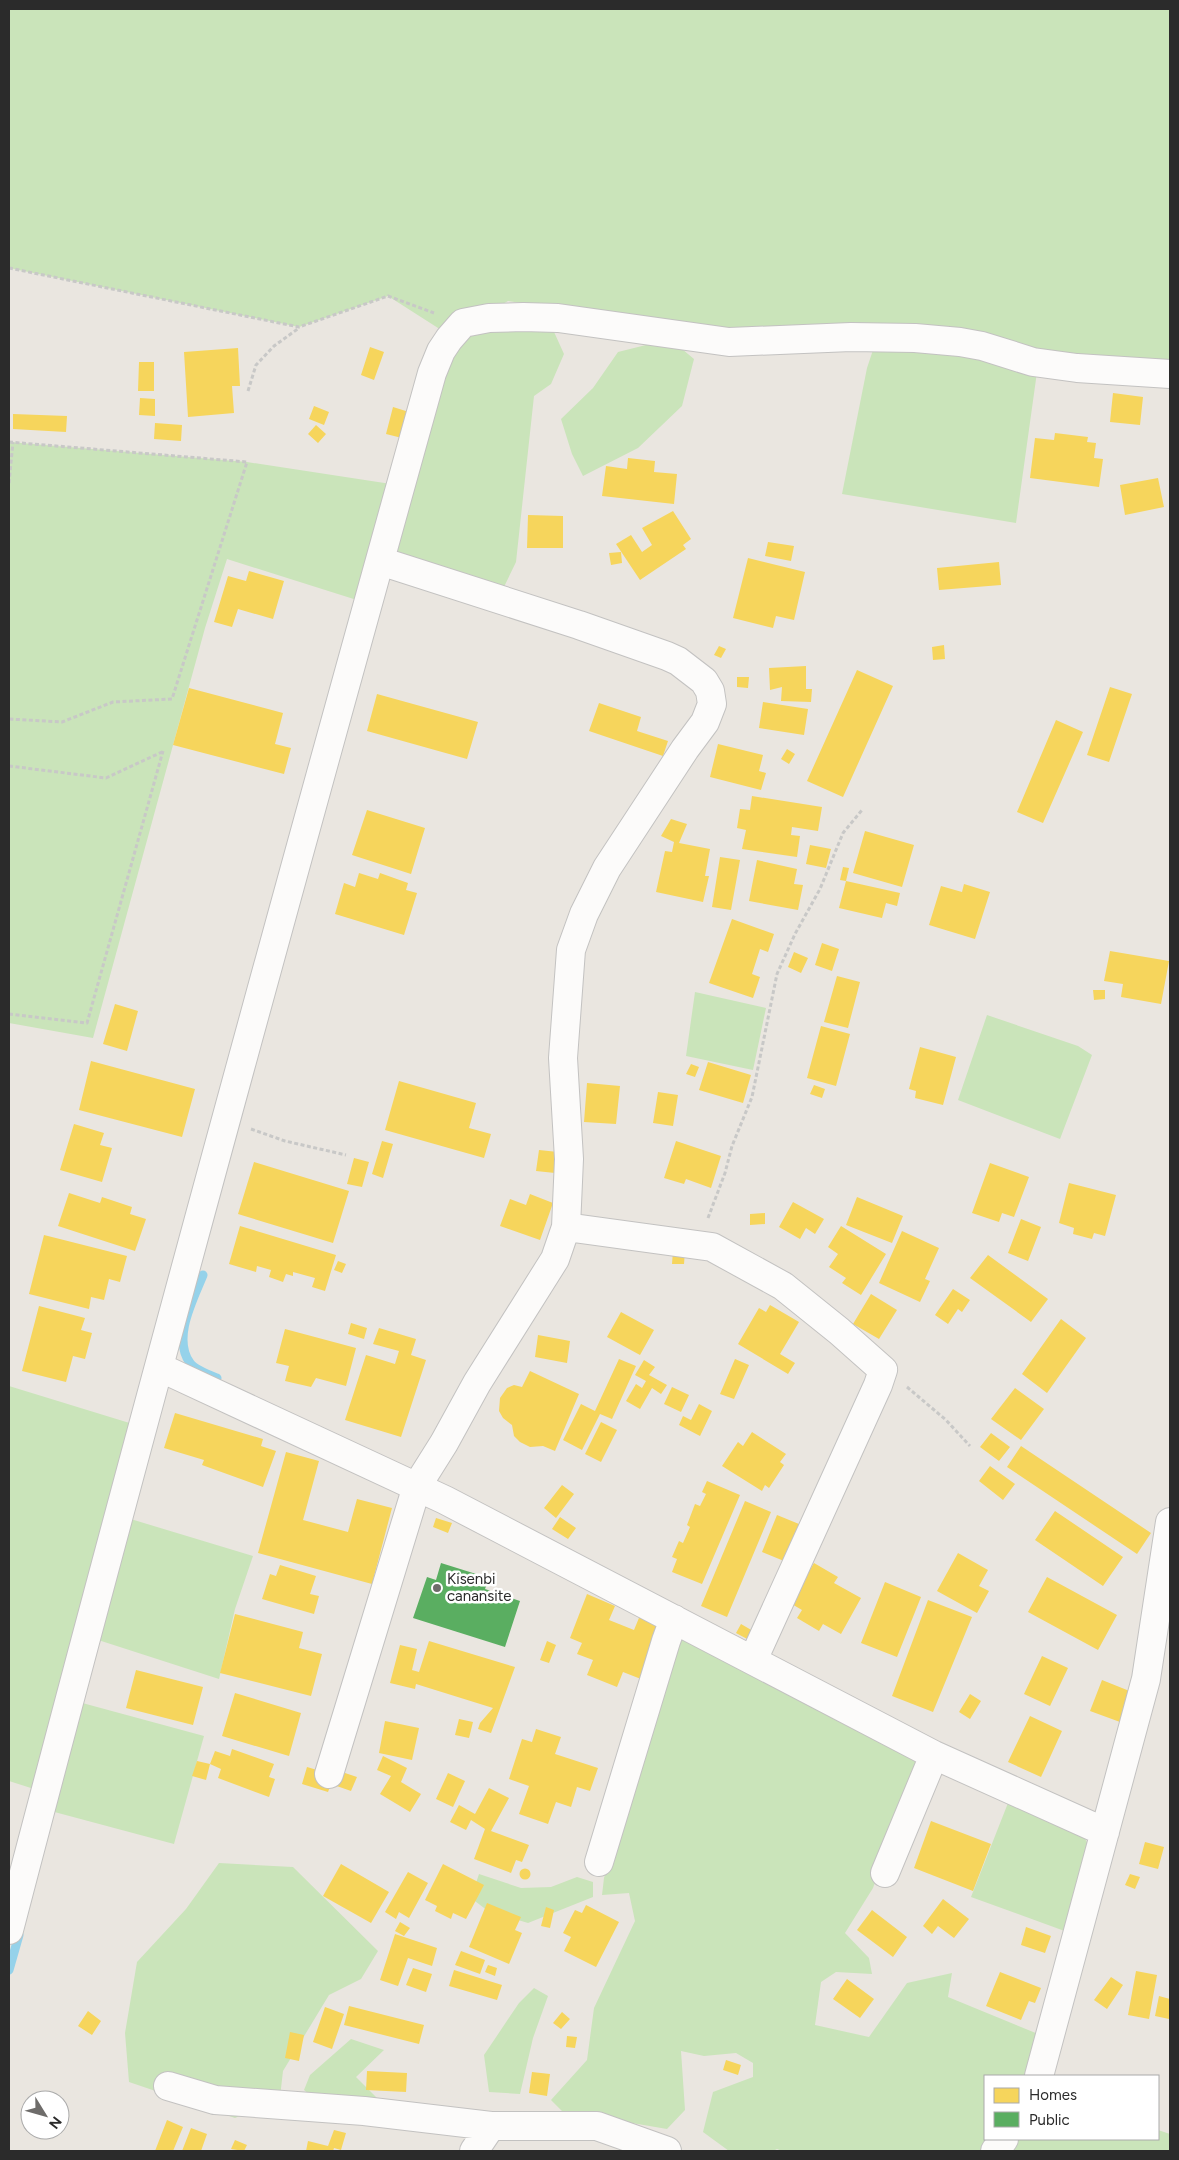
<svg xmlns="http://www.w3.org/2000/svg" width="1179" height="2160" font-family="Figtree,sans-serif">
<rect width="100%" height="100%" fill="#eae6e0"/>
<path fill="#cae4ba" d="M9 9H1170V366L746 338 508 301 449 335 388 296 299 327 9 268Z
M550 323 564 354 551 384 534 396 516 562 502 591 391 554 453 342 473 327Z
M670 339 694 359 682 406 638 448 583 476 572 454 561 419 593 388 618 352Z
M874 347 974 355 1037 372 1016 523 842 494 867 368Z
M9 442 247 462 391 484 360 601 227 559 205 628 93 1038 9 1023Z
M695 992 766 1008 753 1070 686 1056Z
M987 1015 1078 1046 1092 1055 1060 1139 958 1100Z
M9 1386 136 1425 34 1789 9 1781Z
M124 1517 253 1556 235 1609 219 1679 92 1638Z
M679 1635 919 1757 873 1888 845 1933 869 1958 872 1974 836 1972 821 1982 815 2025 869 2037 907 1983 952 1973 948 1997 1043 2036 1030 2076H985V2139H1158V2130L1170 2134V2151H782L777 2149 773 2151H729L703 2132 713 2092 753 2077V2063L736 2053 704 2056 681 2051 685 2110 667 2129 562 2111 551 2100 587 2060 594 2008 635 1921 629 1893 602 1895 604 1878Z
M75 1701 204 1736 174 1844 47 1810Z
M1008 1803 1082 1834 1093 1852 1070 1933 971 1897Z
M219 1863 293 1867 378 1951 361 1979 329 1995 283 2071 280 2097 235 2118 129 2082 125 2033 137 1962 186 1909Z
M479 1874 521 1888 551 1887 577 1877 593 1882V1897L528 1923 488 1911 471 1898Z
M534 1988 548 1996 533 2038 520 2094 489 2092 484 2055 519 2003Z
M351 2039 384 2050 356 2077 380 2101 341 2120 304 2090 310 2075Z"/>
<path fill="#f6d55c" d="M370 347 384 352 374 380 361 375Z
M238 348 240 386H232L234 413 188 417 184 352Z
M139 362H154V391H138Z
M1113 393 1143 397 1140 425 1110 422Z
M140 398 155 399V416L139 415Z
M314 406 329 412 324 425 309 419Z
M393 407 409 412 402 438 386 434Z
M13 414 67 416 66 432 13 429Z
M155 423 182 425 181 441 154 439Z
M316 425 326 434 318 443 308 434Z
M1055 433 1088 437 1087 442 1096 443 1094 458 1103 459 1099 487 1030 478 1035 438 1054 440Z
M628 458 655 461 654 472 677 474 674 504 602 496 606 466 627 469Z
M1158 478 1164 507 1125 515 1120 485Z
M673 511 691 539 683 545 686 549 640 580 616 544 631 535 642 552 652 545 642 528Z
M528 515 563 516V548H527Z
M768 542 794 546 791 561 765 556Z
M621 552 622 563 611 565 609 553Z
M748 558 805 572 794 620 776 616 773 628 733 618Z
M999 562 1001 585 939 590 937 568Z
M249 571 284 581 273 619 238 609 232 627 214 622 228 576 246 581Z
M944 645 945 659 933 660 932 647Z
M719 646 726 649 721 658 714 655Z
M806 666V689H812L811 702 781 701 782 687 770 690 769 668Z
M857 670 893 686 843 797 807 781Z
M737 677H749L748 688 737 687Z
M1110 687 1132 694 1109 762 1087 755Z
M189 688 283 713 275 744 291 748 284 774 173 745Z
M377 694 478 722 467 759 367 731Z
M763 702 808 709 804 735 759 728Z
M599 703 641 717 637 731 668 741 663 756 589 731Z
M1056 720 1083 732 1043 823 1017 812Z
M718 744 763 755 759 771 766 773 761 790 710 777Z
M787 749 795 754 789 764 781 759Z
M752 796 822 807 818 831 792 827 791 835 800 836 797 857 742 849 746 830 737 828 740 809 750 810Z
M367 810 425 828 411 874 352 855Z
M671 819 687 824 679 843 710 849 705 876H709L703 902 656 892 665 851 672 852 674 842 661 836Z
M865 831 914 845 902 887 853 873Z
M810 845 831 849 826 868 806 864Z
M720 857 740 860 731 910 712 907Z
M757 860 797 869 794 884 803 885 798 910 749 901Z
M843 867 849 868 846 881 840 880Z
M359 873 378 879 380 873 408 883 406 890 417 893 404 935 335 914 344 883 355 887Z
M846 881 900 893 897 906 886 903 882 918 839 908Z
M964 884 990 892 975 939 929 925 941 886 962 892Z
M732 919 774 934 768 952 760 949 752 974 760 977 753 998 709 983Z
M822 943 839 949 832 971 815 965Z
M1110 951 1169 961 1161 1004 1121 997 1123 984 1104 981Z
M794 952 808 958 801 973 788 967Z
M837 976 860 982 848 1028 824 1022Z
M1093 990H1105V999L1094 1000Z
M115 1004 138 1011 127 1051 103 1044Z
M821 1026 850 1034 836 1086 807 1078Z
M920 1047 956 1057 943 1105 915 1098 916 1091 909 1089Z
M91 1061 195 1089 182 1137 79 1110Z
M708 1062 751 1075 743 1103 699 1090Z
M691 1064 699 1067 695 1077 686 1074Z
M399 1081 476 1103 469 1128 491 1134 484 1158 385 1130Z
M587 1083 620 1086 616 1124 584 1122Z
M814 1085 825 1089 822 1098 810 1094Z
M658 1092 678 1095 673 1126 653 1123Z
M74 1124 104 1133 100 1145 112 1148 102 1182 60 1170Z
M382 1141 393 1144 383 1178 372 1174Z
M676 1141 721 1156 711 1188 686 1179 684 1184 664 1178Z
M539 1150 558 1152 555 1173 536 1171Z
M354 1158 369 1162 362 1187 347 1184Z
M254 1162 349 1191 333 1243 238 1214Z
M990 1163 1029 1177 1014 1217 1002 1213 999 1222 972 1213Z
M1069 1183 1116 1195 1105 1236 1094 1233 1092 1239 1073 1234 1074 1228 1059 1223Z
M69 1193 100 1203 102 1197 132 1207 130 1214 146 1219 135 1251 58 1226Z
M530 1194 553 1203 540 1240 500 1226 510 1199 526 1205Z
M857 1197 903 1216 892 1243 846 1225Z
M793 1202 824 1219 815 1234 806 1228 800 1239 779 1227Z
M765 1213V1224L750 1225V1214Z
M1021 1219 1041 1227 1028 1261 1008 1253Z
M240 1226 336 1255 325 1291 312 1287 315 1278 293 1272V1276L286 1274 283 1282 269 1277 271 1270 257 1266 256 1272 229 1264Z
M841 1226 886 1254 861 1295 842 1283 846 1278 829 1267 838 1254 828 1247Z
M902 1231 939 1248 925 1279 930 1281 920 1302 879 1283Z
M44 1235 127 1256 120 1282 109 1279 104 1300 91 1297 89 1309 29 1294Z
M673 1251H685L684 1264H672Z
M988 1255 1048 1299 1031 1322 970 1278Z
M338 1261 346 1264 342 1273 334 1270Z
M953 1289 970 1300 962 1312 958 1309 948 1324 935 1315Z
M871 1294 897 1310 879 1339 853 1324Z
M770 1305 799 1322 780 1354 795 1363 788 1374 738 1344 759 1308 766 1312Z
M39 1306 85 1318 81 1330 92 1333 85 1359 73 1356 66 1382 22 1371Z
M621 1312 654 1330 640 1355 607 1337Z
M1061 1319 1086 1338 1047 1393 1022 1374Z
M351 1323 367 1328 364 1339 348 1334Z
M379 1328 416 1339 411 1355 426 1360 401 1437 345 1420 366 1355 395 1364 399 1351 373 1344Z
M285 1329 356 1348 346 1386 316 1378 311 1387 285 1381 289 1366 276 1363Z
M538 1335 570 1341 567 1363 535 1357Z
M619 1359 636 1366 612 1419 600 1414 582 1450 563 1440 581 1404 595 1411Z
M735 1359 749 1365 734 1399 720 1394Z
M644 1360 655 1367 649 1375 667 1385 661 1394 652 1388 640 1409 626 1401 636 1384 642 1388 646 1381 635 1375Z
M530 1371 579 1394 555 1451 543 1446 530 1447 520 1442 514 1436 512 1425 503 1418 499 1411 500 1398 507 1388 514 1385 522 1387Z
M672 1387 689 1395 681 1412 664 1404Z
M1015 1388 1044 1409 1021 1440 991 1419Z
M699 1404 712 1411 700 1436 679 1425 683 1416 691 1420Z
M175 1413 263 1439 261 1446 276 1451 263 1487 202 1465 204 1460 164 1448Z
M601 1422 617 1430 601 1462 585 1454Z
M752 1432 786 1454 780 1462 784 1465 769 1488 765 1485 762 1491 722 1466 738 1442 743 1446Z
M991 1433 1010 1447 999 1461 980 1447Z
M1021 1446 1151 1533 1137 1554 1007 1467Z
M286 1452 319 1461 303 1520 348 1532 357 1499 392 1508 372 1584 258 1553Z
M990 1466 1015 1484 1003 1500 979 1481Z
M707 1481 740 1495 702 1584 672 1572 677 1559 672 1557 679 1541 683 1543 690 1527 687 1525 695 1504 700 1506 706 1494 702 1492Z
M562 1485 574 1494 556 1518 544 1508Z
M745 1501 771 1512 727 1617 701 1606Z
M1055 1511 1123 1557 1103 1586 1035 1540Z
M777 1515 799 1524 784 1561 762 1552Z
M560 1517 576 1528 568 1539 552 1529Z
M436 1518 452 1523 448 1533 433 1527Z
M958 1553 988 1570 979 1586 989 1591 977 1613 937 1591Z
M814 1563 838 1577 834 1583 861 1598 841 1634 823 1624 819 1631 797 1618 802 1610 790 1603Z
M280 1565 316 1576 310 1594 319 1596 314 1614 262 1599 270 1574 276 1576Z
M1047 1577 1117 1615 1098 1650 1028 1612Z
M885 1582 921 1597 897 1657 861 1643Z
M587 1594 615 1606 609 1620 634 1630 641 1613 665 1623 646 1681 623 1672 617 1687 587 1675 593 1660 577 1654 582 1643 570 1638Z
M928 1600 972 1617 933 1712 892 1696Z
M235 1614 303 1632 299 1648 322 1654 311 1696 220 1673Z
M741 1624 753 1631 749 1640 736 1633Z
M429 1641 515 1667 491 1733 478 1729 480 1723 493 1708 416 1684 415 1689 390 1683 400 1645 417 1649 412 1670 419 1672Z
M547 1641 556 1645 549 1663 540 1660Z
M1042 1656 1068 1668 1050 1706 1024 1694Z
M136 1670 203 1687 193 1725 126 1708Z
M1102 1680 1132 1692 1120 1722 1090 1711Z
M235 1693 301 1713 289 1756 222 1736Z
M970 1694 981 1701 970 1719 959 1712Z
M1030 1716 1062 1731 1041 1777 1008 1762Z
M459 1719 473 1722 469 1738 455 1735Z
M385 1721 419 1728 412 1760 379 1753Z
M536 1729 561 1737 555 1754 598 1768 590 1791 577 1787 571 1807 556 1802 548 1824 519 1814 529 1786 509 1779 522 1739 532 1742Z
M232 1749 274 1764 269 1777 275 1779 269 1797 218 1778 221 1769 210 1764 215 1751 230 1756Z
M383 1756 407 1768 401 1782 421 1794 410 1812 380 1794 391 1776 377 1770Z
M197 1761 210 1764 206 1780 192 1776Z
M307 1767 334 1775 336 1770 357 1777 351 1791 331 1784 328 1792 302 1784Z
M448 1773 465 1781 453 1807 436 1799Z
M489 1788 509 1798 491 1831 529 1845 522 1862 516 1860 511 1873 474 1859 485 1829 471 1820 466 1830 450 1822 459 1805 475 1814Z
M931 1821 991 1844 973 1891 914 1868Z
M1145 1842 1164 1847 1158 1869 1139 1864Z
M341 1864 389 1892 371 1923 323 1896Z
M443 1864 484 1885 466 1919 453 1913 451 1919 435 1911 437 1906 425 1900Z
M519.5 1874a5.5 5.5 0 1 1 11 0a5.5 5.5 0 1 1-11 0Z
M408 1872 428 1883 409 1918 399 1912 396 1919 385 1912Z
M1130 1874 1140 1877 1135 1889 1125 1885Z
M943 1899 969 1919 954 1938 938 1926 932 1934 923 1926Z
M487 1903 521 1917 515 1930 522 1933 509 1964 469 1947Z
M586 1905 619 1922 596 1967 564 1951 571 1937 563 1933 575 1910 582 1913Z
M546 1907 554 1910 550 1928 541 1926Z
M872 1910 907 1937 893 1957 857 1930Z
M400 1922 410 1928 404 1936 395 1931Z
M1026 1927 1051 1936 1045 1953 1021 1945Z
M395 1934 437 1948 432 1966 408 1958 398 1986 380 1980Z
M461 1951 485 1960 480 1974 455 1965Z
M488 1965 497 1968 495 1976 485 1972Z
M413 1968 432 1974 426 1992 406 1985Z
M454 1970 502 1985 497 2000 449 1986Z
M1136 1971 1157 1975 1149 2019 1128 2015Z
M1000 1972 1041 1988 1035 2003 1029 2001 1021 2020 986 2006Z
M1111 1977 1123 1985 1107 2009 1094 2000Z
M847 1979 874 1999 860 2018 833 1999Z
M1159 1996 1170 1999 1169 2019 1155 2016Z
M349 2006 424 2025 419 2044 344 2025Z
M325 2007 344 2014 332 2049 313 2042Z
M88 2011 101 2021 92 2035 78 2026Z
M562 2012 570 2019 561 2029 553 2023Z
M290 2032 304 2035 299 2061 285 2058Z
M567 2036 577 2037 575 2048 566 2047Z
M726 2060 741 2065 738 2075 723 2070Z
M367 2071 407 2073 406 2092 366 2090Z
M532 2072 550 2074 547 2096 529 2093Z
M167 2120 183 2127 173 2151H155Z
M191 2128 207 2134 201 2151H182Z
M334 2130 346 2133 341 2150 334 2148 333 2151H306L308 2141 328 2146Z
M235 2140 247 2145 244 2151 231 2149Z"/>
<path fill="#5aae61" d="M441 1563 489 1578 485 1589 520 1601 505 1647 413 1618 427 1577 436 1580Z"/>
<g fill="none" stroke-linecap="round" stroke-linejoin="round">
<path stroke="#95d2ea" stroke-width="9" d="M203 1275C193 1300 172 1338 190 1363 195 1370 209 1375 217 1378
M9 1970 19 1935"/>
<defs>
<path id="minor" d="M566 1227 712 1247 783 1286 839 1331 883 1370 878 1385 753 1660
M159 1367 445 1500 934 1755 1105 1832
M329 1774 417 1486 444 1443 477 1383 555 1259 566 1227 569 1159 563 1058 571 950 584 914 607 868 685 749 705 722 712 704 710 691 704 681 678 661 667 656 579 625 380 561
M599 1862 666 1641 674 1619
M885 1873 934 1755
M9 1930C145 1409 288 890 432 373L441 351 449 339 463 323 489 318 523 317 558 318 729 342 851 337 915 338 960 342 982 346 1033 362 1077 368 1170 374
M1039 2076 1146 1679 1170 1522
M168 2086 215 2100 364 2111 491 2126H597L667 2151
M474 2151 491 2126
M995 2151 1004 2139"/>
</defs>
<use href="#minor" stroke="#c3c2c1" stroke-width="30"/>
<path stroke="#c8c8c7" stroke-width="3" stroke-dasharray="4 2.5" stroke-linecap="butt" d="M9 268 299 327 388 296 434 313
M248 391 256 365 274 346 299 328
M9 442 247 462 172 699 113 702 62 722 9 719
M9 483 13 442
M9 766 106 778 162 752
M9 1014 87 1023 163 751
M251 1129 285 1141 346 1155
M708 1218 725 1173 732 1146 752 1097 777 974 795 934 820 889 843 833 862 810
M907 1387 946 1420 970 1446"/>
<use href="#minor" stroke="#fcfbfa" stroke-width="28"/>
</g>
<circle fill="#6e6c6a" stroke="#fff" stroke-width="2" cx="437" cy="1588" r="5"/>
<g text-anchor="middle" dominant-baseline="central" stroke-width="5" stroke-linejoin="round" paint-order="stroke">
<g font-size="15" fill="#2b2b2b" stroke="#fff" text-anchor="start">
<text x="447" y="1579">Kisenbi<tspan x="447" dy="17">canansite</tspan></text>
</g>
</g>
<rect width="1179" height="2160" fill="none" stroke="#2b2b2b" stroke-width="20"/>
<rect x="984" y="2075" width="175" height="65" fill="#ffffff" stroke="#aaaaaa"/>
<rect x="994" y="2088" width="25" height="15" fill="#f6d55c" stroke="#aaaaaa"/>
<text x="1029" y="2100" font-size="15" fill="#2b2b2b">Homes</text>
<rect x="994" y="2112" width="25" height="15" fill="#5aae61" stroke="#aaaaaa"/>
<text x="1029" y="2125" font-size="15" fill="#2b2b2b">Public</text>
<g transform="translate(45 2115) rotate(127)"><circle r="24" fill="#ffffff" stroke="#aaaaaa"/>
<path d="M0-4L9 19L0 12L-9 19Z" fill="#6e6c6a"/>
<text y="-8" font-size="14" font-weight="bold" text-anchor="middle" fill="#2b2b2b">N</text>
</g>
</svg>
